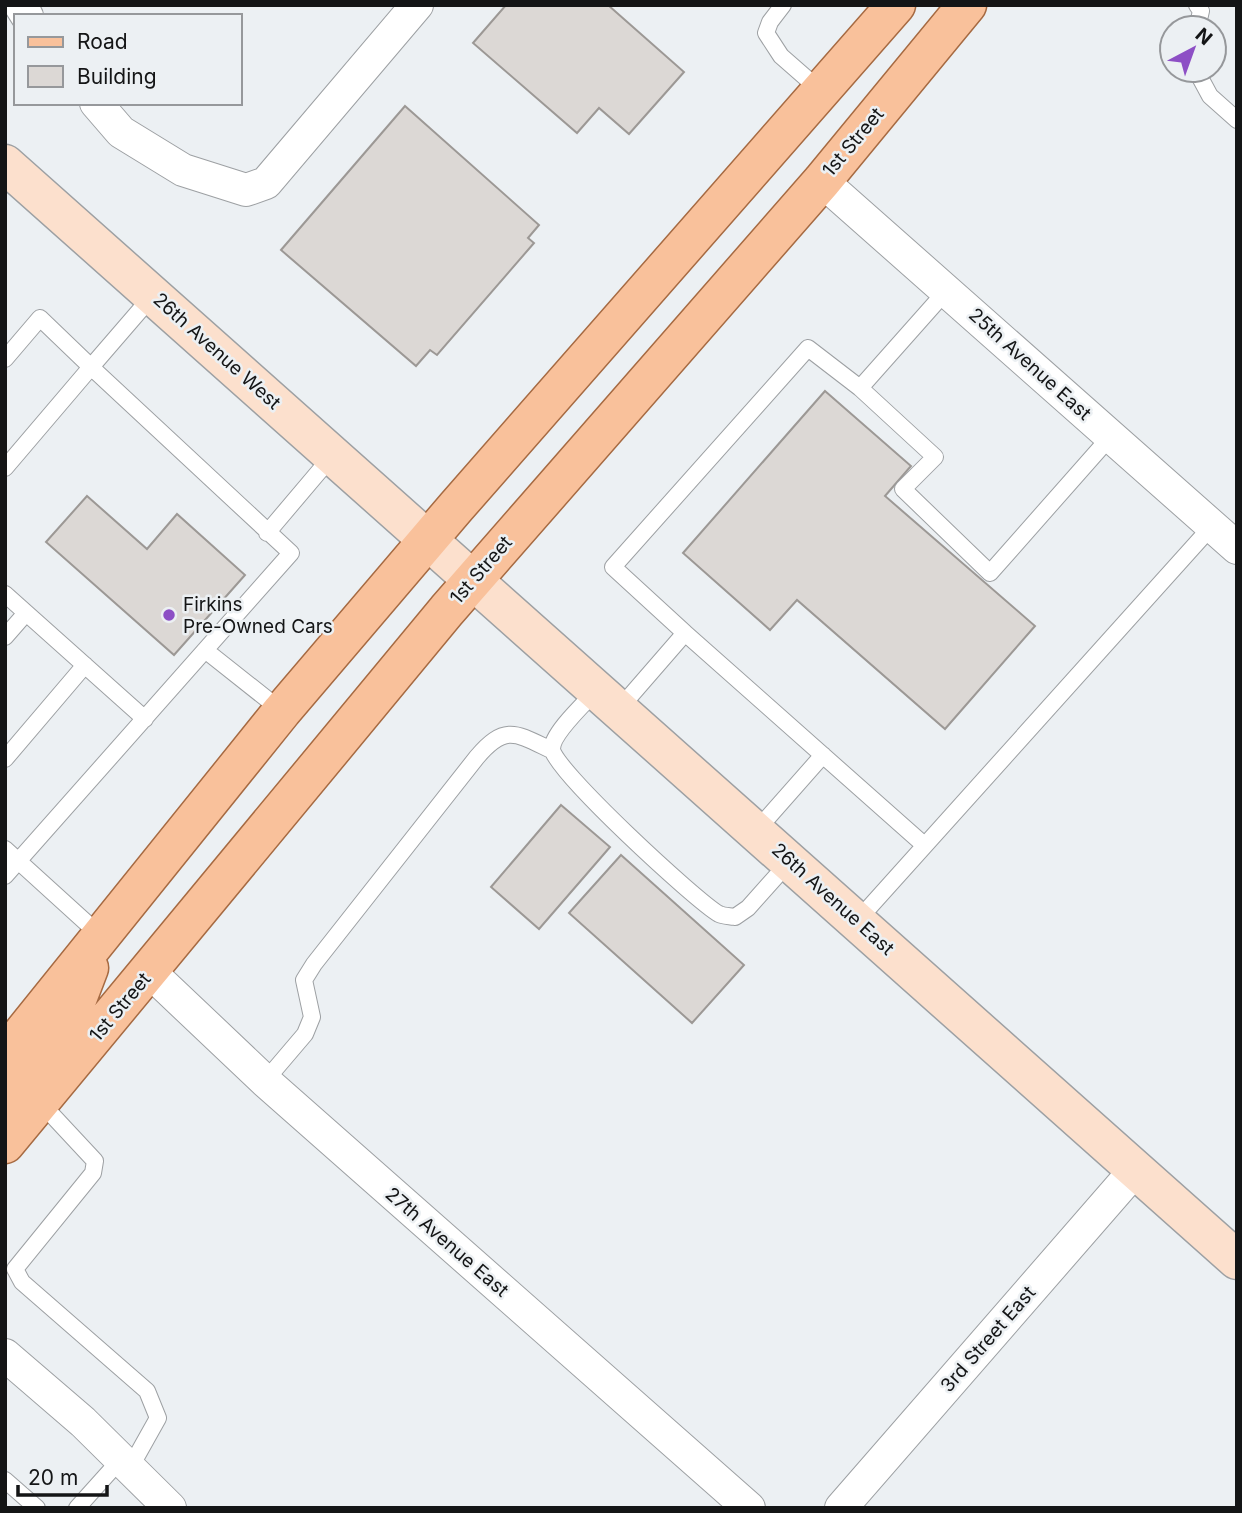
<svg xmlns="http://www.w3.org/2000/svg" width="1242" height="1513" font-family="Inter,sans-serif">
<rect width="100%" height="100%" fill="#ecf0f3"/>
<path fill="#dcd8d5" stroke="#9c9895" stroke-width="2" d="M506 5H608L684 72 629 134 599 108 577 133 473 43Z
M405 106 539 225 528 238 534 243 437 355 430 350 416 366 281 250Z
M825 391 911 466 885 496 1035 626 945 729 797 600 770 630 683 553Z
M87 496 147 549 177 514 245 575 174 655 46 542Z
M561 805 610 847 539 929 491 887Z
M621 855 744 965 692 1023 569 913Z"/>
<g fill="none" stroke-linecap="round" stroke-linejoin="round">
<defs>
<path id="lane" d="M783 5 770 22 766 33 781 56 821 91
M1197 28 1201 11 1197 5
M1196 70 1210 96 1237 120
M5 359 40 318 91 367 5 468
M860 388 935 457 903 489 990 573 1111 436
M267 533 333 455
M5 594 145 719
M685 633 923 844
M5 637 26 613
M205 650 282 711
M597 690C586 702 552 733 552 749 551 767 697 902 719 914 723 916 730 916 735 917L748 908 790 861
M619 709 685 633 613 567 808 348 860 388 947 290
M5 759 85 665
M756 831 823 755
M5 849 102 937
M5 876 291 553 91 367 154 294
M857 921 1212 526
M265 1081 305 1034 312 1017 304 980 314 964 477 757C505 724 516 733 551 750
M40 1102 95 1161 93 1173 15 1269 22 1282 147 1391 158 1418 130 1468
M5 1480 37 1508
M77 1508 121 1459"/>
<path id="street" d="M20 5 27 16
M96 103 121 132 183 170 246 190 266 183 417 5
M822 181 1237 548
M149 971 265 1081 749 1508
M5 1355 83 1422 170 1508
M841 1508 1136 1169"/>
<path id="secondary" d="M5 164 1237 1260"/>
<path id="primary" d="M5 1055 282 711 456 507 896 5
M5 1096 70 1018 89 968
M5 1144 447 610 822 181 967 5"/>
</defs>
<use href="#lane" stroke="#9da0a3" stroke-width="18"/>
<use href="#street" stroke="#9da0a3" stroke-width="34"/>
<use href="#secondary" stroke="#9da0a3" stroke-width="41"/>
<use href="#primary" stroke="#a66a42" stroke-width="41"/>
<use href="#lane" stroke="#fff" stroke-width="16"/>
<use href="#street" stroke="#fff" stroke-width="32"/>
<use href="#secondary" stroke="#fce0cd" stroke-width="38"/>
<use href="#primary" stroke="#f9c19b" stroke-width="38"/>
</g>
<circle fill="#8d4fc5" stroke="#ecf0f3" stroke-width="2.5" cx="169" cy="615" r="7"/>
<g text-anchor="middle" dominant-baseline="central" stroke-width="5" stroke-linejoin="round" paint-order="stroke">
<g font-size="19" fill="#141516" stroke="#ecf0f3">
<text transform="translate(853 142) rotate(-50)">1st Street</text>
<text transform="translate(217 351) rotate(42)">26th Avenue West</text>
<text transform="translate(1030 364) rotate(42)">25th Avenue East</text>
<text transform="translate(481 570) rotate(-49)">1st Street</text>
<text transform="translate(833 899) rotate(42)">26th Avenue East</text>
<text transform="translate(120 1007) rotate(-50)">1st Street</text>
<text transform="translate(447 1242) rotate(41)">27th Avenue East</text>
<text transform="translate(988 1339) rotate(-49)">3rd Street East</text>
</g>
<g font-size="19" fill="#141516" stroke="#ecf0f3" text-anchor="start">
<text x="183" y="604">Firkins<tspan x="183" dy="22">Pre-Owned Cars</tspan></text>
</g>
</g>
<rect width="1242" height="1513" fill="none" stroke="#141516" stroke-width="14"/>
<rect x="14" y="14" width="228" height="91" fill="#ecf0f3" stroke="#96989b" stroke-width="2"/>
<rect x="28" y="37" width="35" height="10" fill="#f9c19b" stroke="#96989b" stroke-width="2"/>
<text x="77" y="49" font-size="21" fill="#141516">Road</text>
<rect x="28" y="66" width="35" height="21" fill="#dcd8d5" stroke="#96989b" stroke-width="2"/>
<text x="77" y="84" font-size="21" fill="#141516">Building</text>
<g transform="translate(1193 49) rotate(41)"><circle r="33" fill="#ecf0f3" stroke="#96989b" stroke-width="2"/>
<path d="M0-5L12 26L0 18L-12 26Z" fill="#8d4fc5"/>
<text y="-10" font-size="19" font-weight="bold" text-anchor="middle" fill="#141516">N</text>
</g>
<path d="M18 1485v10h89v-10" fill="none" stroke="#141516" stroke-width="3.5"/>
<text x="28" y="1485" font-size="21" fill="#141516" stroke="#ecf0f3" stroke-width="5" paint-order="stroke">20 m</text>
</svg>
